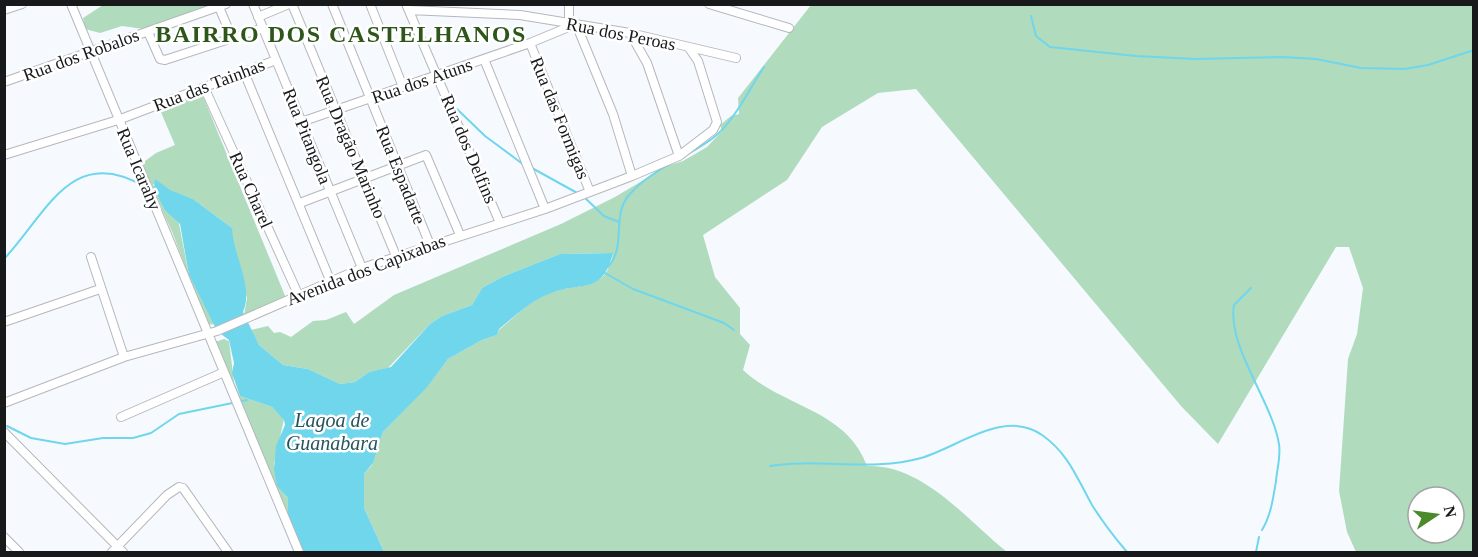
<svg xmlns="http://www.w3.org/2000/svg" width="1478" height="557" font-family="Georgia,serif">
<rect width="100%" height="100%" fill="#f6faff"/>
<path fill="#b0dbbd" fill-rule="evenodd" d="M103 5H211L144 29 122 26 100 33 85 29 83 18Z
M811 5H1473V552H1356L1347 532 1339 491 1348 359 1357 334 1363 288 1349 247H1336L1218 444 1181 406 916 89 878 93 822 127 787 180 703 235 715 277 740 308V334L750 345 743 370C784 408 846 409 867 466 923 464 967 520 1007 552H384L364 508V474L372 465 383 432 427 386 448 359 482 340 497 335 499 330C514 317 530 301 548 294 577 281 606 295 613 253L560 254 502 277 482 288 472 305 442 316 430 324 388 368 369 372 355 382 340 384 308 369 283 365 259 345 251 330 268 326 274 333 280 332 291 337 313 321 326 320 346 312 354 324 394 295 561 224 615 197 667 166 683 161 707 147 722 131 720 125 731 116 739 114 738 98ZM1418 497H1454V533H1418Z
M202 94 286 298 244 315 247 298 232 244V228L193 199 153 184 164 209 178 219 189 275 214 324 207 325 173 234 141 164 156 153 175 145 160 110Z
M224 339 229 341 234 382 240 396 272 407 284 419 274 464 280 489 288 498V517L304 552H299L215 342Z"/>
<path fill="#6fd6ec" d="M155 179 170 190 193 199 232 228C233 256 254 286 243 312L259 345 283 365 308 369 340 384 355 382 369 372 391 367 430 324 442 316 472 305 482 288 502 277 560 254 613 253C602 297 581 280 549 294 530 301 514 317 499 329L497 335 482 340 448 359 427 387 383 432 373 463 364 474V508L384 552H304L288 517V498L277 486 274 470 276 446 285 425 284 420 272 407 240 396 232 373 234 363 229 340 217 331 189 275 180 224 164 209 154 188Z"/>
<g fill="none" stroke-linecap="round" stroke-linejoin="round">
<path stroke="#6fd6ec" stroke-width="2" d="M1031 16 1036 36 1050 47 1136 56 1195 59 1282 57 1316 59 1361 68 1405 69 1428 65 1474 50
M457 109 485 136 524 165
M532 168 579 194
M584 197 604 216 619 222
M4 259C47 213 72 143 145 187
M608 267C627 246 611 216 629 195 651 169 687 158 713 138 734 122 749 89 764 67
M605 273 633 289 724 323 734 330
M1251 288 1234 305C1227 347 1272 401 1279 444 1281 456 1277 469 1276 481 1273 499 1271 515 1262 530
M7 426 31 438 65 444 103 438H133L151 433 179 414 247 400
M770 466C819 458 872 472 921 458 957 448 1004 408 1042 435 1068 453 1077 478 1092 505 1102 521 1115 538 1127 552
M1256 552 1259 537"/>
<defs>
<path id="minor" d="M71 4 299 552
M253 4 362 268
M292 4 396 256
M332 4 430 245
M370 4 403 87
M406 4 500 223
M709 4 789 28
M219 7 232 38
M4 10 22 4
M409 10 520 15 630 33 736 58
M258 17 289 4
M569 23V4
M148 32 160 59 165 60 263 28
M630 33 647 63 679 156
M530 43 590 192
M484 59 545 209
M244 72 330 280
M4 82 226 4
M204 87 298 294
M301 122 530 43 576 24 613 114 632 176
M4 155 118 120 276 60
M300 203 426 155 460 235
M91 257 124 357
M4 322 100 289
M4 403 124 357 217 331 362 268 545 209 632 176 679 156 713 130 717 122 698 61 689 48
M121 417 222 373
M4 432 123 552
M4 537 19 552
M112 552 167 495 179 487 183 488 228 552"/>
</defs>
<use href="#minor" stroke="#b4b8bc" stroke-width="10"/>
<use href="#minor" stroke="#fff" stroke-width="8"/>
</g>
<g text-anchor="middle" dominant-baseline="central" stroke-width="5" stroke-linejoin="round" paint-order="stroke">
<g font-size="18" fill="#18191b" stroke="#fff">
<text transform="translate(621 34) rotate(11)">Rua dos Peroas</text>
<text transform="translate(81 55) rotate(-20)">Rua dos Robalos</text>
<text transform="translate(422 81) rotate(-19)">Rua dos Atuns</text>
<text transform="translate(209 85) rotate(-21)">Rua das Tainhas</text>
<text transform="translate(560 118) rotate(68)">Rua das Formigas</text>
<text transform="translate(307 136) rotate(68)">Rua Pitangola</text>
<text transform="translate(351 147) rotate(67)">Rua Dragão Marinho</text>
<text transform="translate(469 149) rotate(67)">Rua dos Delfins</text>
<text transform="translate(139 169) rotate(67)">Rua Icarahy</text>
<text transform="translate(401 175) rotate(68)">Rua Espadarte</text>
<text transform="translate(251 190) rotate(66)">Rua Charel</text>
<text transform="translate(366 270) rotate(-21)">Avenida dos Capixabas</text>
</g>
<g font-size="20" font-style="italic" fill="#26545e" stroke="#fff">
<text x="332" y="420">Lagoa de<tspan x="332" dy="23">Guanabara</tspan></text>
</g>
<g font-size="24" font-weight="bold" letter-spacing="1.5" fill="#2e561a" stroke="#fff">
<text x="341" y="34">BAIRRO DOS CASTELHANOS</text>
</g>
</g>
<rect width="1478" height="557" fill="none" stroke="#18191b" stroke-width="12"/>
<g transform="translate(1436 515) rotate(77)"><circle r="28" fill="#ffffff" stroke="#a3a3a4" stroke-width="1.5"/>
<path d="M0-4.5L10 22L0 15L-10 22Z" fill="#4b8a2a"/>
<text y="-9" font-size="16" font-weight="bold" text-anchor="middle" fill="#18191b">N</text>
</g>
</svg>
